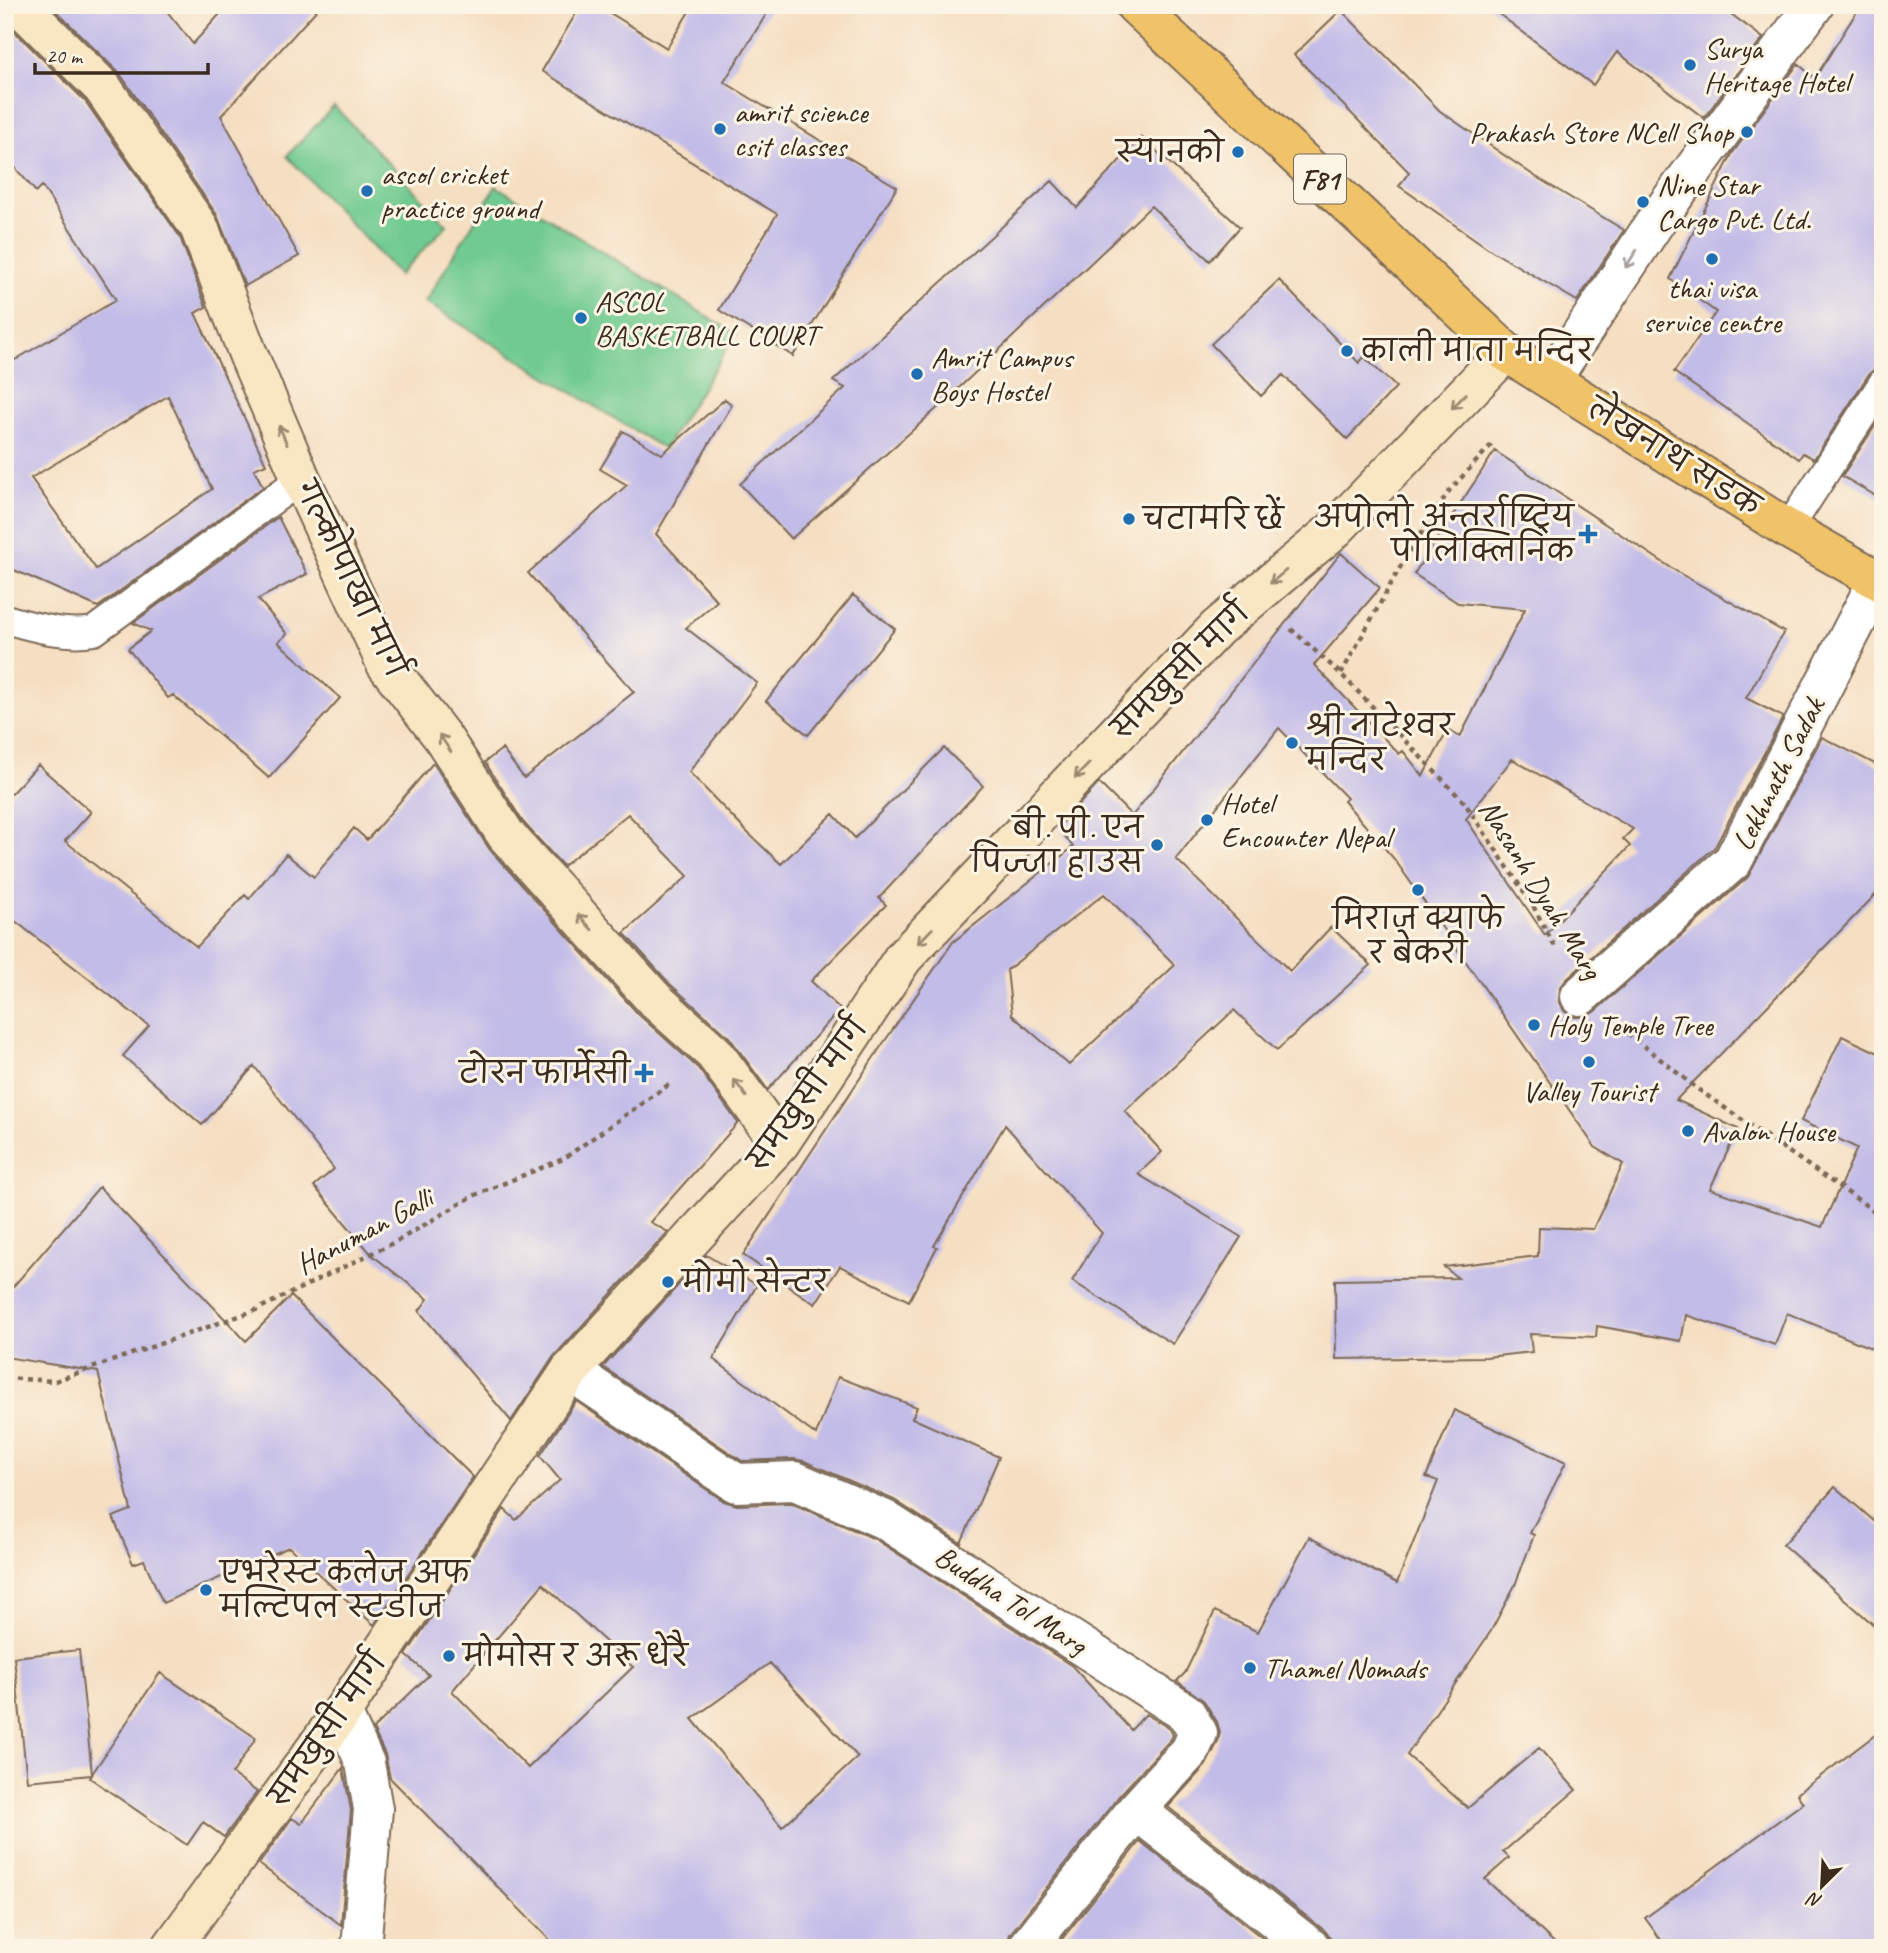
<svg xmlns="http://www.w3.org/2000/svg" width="1888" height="1953" font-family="Caveat,'Playpen Sans Deva',sans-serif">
<rect width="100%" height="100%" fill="#fcf5e5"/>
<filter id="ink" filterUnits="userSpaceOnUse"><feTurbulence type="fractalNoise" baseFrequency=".0143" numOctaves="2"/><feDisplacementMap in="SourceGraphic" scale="14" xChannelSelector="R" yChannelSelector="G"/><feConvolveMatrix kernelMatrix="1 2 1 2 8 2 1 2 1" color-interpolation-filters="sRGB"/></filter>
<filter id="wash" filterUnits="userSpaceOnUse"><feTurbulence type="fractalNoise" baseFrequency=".00686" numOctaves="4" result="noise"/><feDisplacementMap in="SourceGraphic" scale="28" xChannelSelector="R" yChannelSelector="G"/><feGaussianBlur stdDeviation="1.57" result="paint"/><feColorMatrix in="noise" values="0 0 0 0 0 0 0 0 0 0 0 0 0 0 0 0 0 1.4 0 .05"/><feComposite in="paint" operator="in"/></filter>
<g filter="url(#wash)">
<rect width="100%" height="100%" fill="#f5dfc2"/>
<path fill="#71cb91" stroke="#567a58" stroke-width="2" d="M334 106 447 225 399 275 287 156Z
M496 186 736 334 664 449 425 302Z"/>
<g id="blocks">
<path fill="#c2bce8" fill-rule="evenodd" d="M50 5H162L193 44 228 5H321L221 116 299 256 245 286 217 215 120 74Z
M581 5H597L667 48 693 5H772L724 82 897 187 793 356 719 310 777 214 542 71Z
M1487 5H1719L1763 38 1704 118 1617 52 1593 85Z
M1861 5H1883V367L1875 369 1869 374 1814 459 1803 453 1799 459 1674 372 1716 312 1670 279 1732 154 1798 64 1815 78Z
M1341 10 1440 111 1533 175 1624 230 1577 301 1492 251 1399 186 1409 172 1294 55Z
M5 22 85 101 180 237 206 307 195 313 266 464 254 469 263 487 98 607 5 566V366L116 300 42 186 36 192 5 156ZM168 396 212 489 96 569 31 478Z
M1141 137 1240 227 1210 261 1151 206 943 403 791 539 740 484 845 388 833 381 1052 181 1077 208Z
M1279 280 1359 363 1364 357 1396 387 1347 439 1283 375 1261 396 1211 344Z
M725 399 732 405 656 534 717 601 686 628 757 683 689 772 746 831 781 864 833 814 855 838 944 748 983 786 879 898 886 905 811 981 840 1009 768 1090 729 1037 670 984 624 933 688 876 628 814 563 866 523 822 485 762 502 749 524 778 634 692 528 573 627 485 600 469 623 431 662 454Z
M1883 414V500L1842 476Z
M1495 451 1679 573 1784 632 1746 698 1783 717 1715 847 1566 980 1560 988 1559 1000 1564 1011 1574 1017H1584L1594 1012 1748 877 1822 737 1883 768V887L1676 1100 1738 1129 1710 1189 1822 1227 1857 1148 1801 1121 1842 1036 1883 1055V1353L1787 1313 1775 1345 1686 1315 1681 1341 1597 1326 1596 1337 1530 1334 1532 1352 1486 1357 1336 1359 1335 1280 1458 1278 1444 1267 1538 1256 1539 1227 1593 1229 1623 1164 1595 1147 1395 860 1344 801 1347 798 1279 728 1176 859 1290 971 1331 927 1371 965 1277 1050 1234 1010 1125 1111 1162 1152 1138 1174 1241 1237 1173 1344 1072 1281 1102 1233 1005 1125 934 1246 937 1247 909 1301 840 1266 815 1304 743 1255 880 1048 953 942 1073 847 1058 827 1099 783 1132 816 1341 553 1380 588 1314 665 1399 754 1403 751 1423 776 1448 730 1460 737 1525 609 1458 603 1414 574ZM1512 759 1633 829 1623 839 1630 846 1545 935 1466 819ZM1104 894 1175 965 1069 1065 1012 1015 1007 970Z
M278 517 307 574 258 599 287 634 278 642 340 698 269 778 173 695 168 698 128 649 151 631 133 623Z
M853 595 895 629 808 735 766 701Z
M433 763 490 850 639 1015 698 1068 738 1123 650 1222 668 1232 554 1356 511 1421 419 1311 428 1299 372 1255 314 1186 334 1169 254 1066 202 1125 123 1056 149 1026 5 913V800L38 765 91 812 65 841 197 947 245 895 249 899 286 854 314 877 354 828 367 840Z
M99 1187 246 1341 291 1296 473 1477 374 1625 289 1547 163 1603 144 1560 133 1564 113 1517 131 1510 98 1372 5 1357V1296Z
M706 1255 757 1285 713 1359 816 1435 838 1377 917 1407 912 1418 999 1457 961 1543 894 1500 804 1461 794 1459 742 1461 603 1367Z
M576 1401 724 1501 737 1505 791 1503 875 1539 1072 1666 1131 1730 1146 1714 1170 1729 1173 1735 1171 1739 1119 1796 1010 1934 1006 1948H558L390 1778 385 1754 373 1729 429 1675 406 1655 504 1509 516 1520 560 1480 540 1456ZM543 1584 633 1667 528 1768 452 1691ZM770 1663 858 1757 782 1827 692 1719Z
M1454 1410 1566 1462 1530 1533 1534 1535 1515 1585 1491 1631 1407 1755 1468 1808 1539 1748 1576 1790 1503 1852 1509 1858 1485 1879 1560 1948H1332L1331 1939 1325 1931 1168 1807 1206 1765 1218 1742 1220 1732 1217 1722 1204 1701 1177 1681 1185 1673 1215 1611 1258 1632 1309 1537 1397 1583 1438 1481 1426 1477Z
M1835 1487 1883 1529V1633L1783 1545Z
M79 1650 92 1774 160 1673 256 1738 232 1774 257 1792 224 1837 203 1822 187 1845 90 1778 92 1775 27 1781 14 1657Z
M1883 1729V1948H1667L1645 1918 1803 1803 1797 1794Z
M343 1768 351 1810 341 1925 259 1864 292 1818 301 1824Z
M1140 1841 1275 1948H1055Z"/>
</g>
</g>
<g filter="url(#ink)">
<use href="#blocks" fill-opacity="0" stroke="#7c6957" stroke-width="2"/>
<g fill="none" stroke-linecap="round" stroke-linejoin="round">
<defs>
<path id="lane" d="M1788 529 1883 383
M5 619C35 627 64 636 94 631L301 479"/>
<path id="street" d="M1551 380 1658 218 1814 5
M1580 996 1733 861 1878 580
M570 1371 736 1483 795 1481 885 1520 1186 1713 1198 1733 1190 1751 1136 1810 1027 1948
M342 1712 365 1763 373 1809 361 1948
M1136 1810 1311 1948"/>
<path id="secondary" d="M19 5 102 87 199 227 248 354 301 479 386 664 443 738 506 835 655 1000 714 1053 780 1143
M171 1948 342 1712 570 1371 780 1143 903 958 1217 628 1334 530 1506 352"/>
<path id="primary" d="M1135 5 1506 352 1788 529 1883 583"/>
</defs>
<use href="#lane" stroke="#7c6957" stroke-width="32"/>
<use href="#street" stroke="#7c6957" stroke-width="42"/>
<use href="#secondary" stroke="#7c6957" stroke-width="42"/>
<use href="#primary" stroke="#7c6957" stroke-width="42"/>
<path stroke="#7c6957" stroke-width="4.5" stroke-dasharray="5 5" stroke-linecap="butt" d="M1291 629 1341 674 1464 802 1532 904 1556 949
M1341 674 1408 553 1449 491 1494 442
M1620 1027 1699 1090 1883 1217
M5 1378 55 1381 256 1310 399 1240 473 1196 563 1159 671 1083"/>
<use href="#lane" stroke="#fff" stroke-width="28"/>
<use href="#street" stroke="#fff" stroke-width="38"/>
<use href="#secondary" stroke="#f9e7c3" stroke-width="38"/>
<use href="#primary" stroke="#f0c369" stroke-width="38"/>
</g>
<defs><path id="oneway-shaft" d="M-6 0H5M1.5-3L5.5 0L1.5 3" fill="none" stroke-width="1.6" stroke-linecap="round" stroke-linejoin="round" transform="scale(1.75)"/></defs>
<use stroke="#a79f9a" href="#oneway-shaft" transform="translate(1631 259) rotate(123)"/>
<g stroke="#9a8870">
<use href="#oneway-shaft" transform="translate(1459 401) rotate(134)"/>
<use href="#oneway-shaft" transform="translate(283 435) rotate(-113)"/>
<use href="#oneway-shaft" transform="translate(1278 577) rotate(140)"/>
<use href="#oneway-shaft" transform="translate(445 743) rotate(-124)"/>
<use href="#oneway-shaft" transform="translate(1082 771) rotate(134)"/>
<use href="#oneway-shaft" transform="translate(585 922) rotate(-132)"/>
<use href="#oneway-shaft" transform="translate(925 936) rotate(134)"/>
<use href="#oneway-shaft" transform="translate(740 1088) rotate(-126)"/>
</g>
</g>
<g fill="#1f6fb2" stroke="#fcf5e5" stroke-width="2.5">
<circle cx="1690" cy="65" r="7"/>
<circle cx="720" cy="129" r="7"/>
<circle cx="1747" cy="132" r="7"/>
<circle cx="1238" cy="152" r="7"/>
<circle cx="367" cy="191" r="7"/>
<circle cx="1643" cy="202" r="7"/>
<circle cx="1712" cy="259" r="7"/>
<circle cx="581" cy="318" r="7"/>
<circle cx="1347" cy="351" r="7"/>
<circle cx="917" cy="374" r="7"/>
<circle cx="1129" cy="519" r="7"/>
<path d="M1584.5 523.5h7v7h7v7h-7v7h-7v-7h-7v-7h7z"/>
<circle cx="1292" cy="743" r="7"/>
<circle cx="1207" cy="820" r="7"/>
<circle cx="1157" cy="845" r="7"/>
<circle cx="1418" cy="890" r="7"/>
<circle cx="1534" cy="1025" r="7"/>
<circle cx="1589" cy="1062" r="7"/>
<path d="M640.5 1062.5h7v7h7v7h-7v7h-7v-7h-7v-7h7z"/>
<circle cx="1688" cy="1131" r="7"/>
<circle cx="668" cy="1282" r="7"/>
<circle cx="206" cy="1590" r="7"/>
<circle cx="449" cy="1656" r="7"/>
<circle cx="1250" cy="1668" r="7"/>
</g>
<g text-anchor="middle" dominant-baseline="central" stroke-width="6" stroke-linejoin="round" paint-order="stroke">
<rect fill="#fcf5e5" stroke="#75675a" stroke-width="2" x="1294" y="154.5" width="52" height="49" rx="5"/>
<g font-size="28" font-weight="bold" fill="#3b2a1e">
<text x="1320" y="179">F81</text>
</g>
<g font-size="30" fill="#3b2a1e" stroke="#fcf5e5" text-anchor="start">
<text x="1704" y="48">Surya<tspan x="1704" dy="34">Heritage Hotel</tspan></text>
<text x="734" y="112">amrit science<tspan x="734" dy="34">csit classes</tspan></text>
<text x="1733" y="132" text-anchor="end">Prakash Store NCell Shop</text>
<text x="1224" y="152" text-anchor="end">स्यानको</text>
<text x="381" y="174">ascol cricket<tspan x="381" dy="34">practice ground</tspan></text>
<text x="1657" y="185">Nine Star<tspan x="1657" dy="34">Cargo Pvt. Ltd.</tspan></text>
<text x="1712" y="288" text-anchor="middle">thai visa<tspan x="1712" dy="34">service centre</tspan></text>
<text x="595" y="301">ASCOL<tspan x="595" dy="34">BASKETBALL COURT</tspan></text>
<text x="1361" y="351">काली माता मन्दिर</text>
<text x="931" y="357">Amrit Campus<tspan x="931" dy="34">Boys Hostel</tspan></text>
<text x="1574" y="517" text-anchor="end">अपोलो अन्तर्राष्ट्रिय<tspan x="1574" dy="34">पोलिक्लिनिक</tspan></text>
<text x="1143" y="519">चटामरि छें</text>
<text x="1306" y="726">श्री नाटेश्वर<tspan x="1306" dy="34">मन्दिर</tspan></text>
<text x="1221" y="803">Hotel<tspan x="1221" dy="34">Encounter Nepal</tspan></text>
<text x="1143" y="828" text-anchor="end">बी. पी. एन<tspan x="1143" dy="34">पिज्जा हाउस</tspan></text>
<text x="1418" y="919" text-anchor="middle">मिराज क्याफे<tspan x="1418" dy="34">र बेकरी</tspan></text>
<text x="1548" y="1025">Holy Temple Tree</text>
<text x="630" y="1073" text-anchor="end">टोरन फार्मेसी</text>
<text x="1589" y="1091" text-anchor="middle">Valley Tourist</text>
<text x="1702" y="1131">Avalon House</text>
<text x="682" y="1282">मोमो सेन्टर</text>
<text x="220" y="1573">एभरेस्ट कलेज अफ<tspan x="220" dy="34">मल्टिपल स्टडीज</tspan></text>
<text x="463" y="1656">मोमोस र अरू धेरै</text>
<text x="1264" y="1668">Thamel Nomads</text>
</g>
<g font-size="30" fill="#3b2a1e" stroke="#fcf5e5">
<text transform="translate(1674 457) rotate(32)">लेखनाथ सडक</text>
<text transform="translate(351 579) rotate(64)">गल्कोपाखा मार्ग</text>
<text transform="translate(1180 671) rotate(-45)">समखुसी मार्ग</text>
<text transform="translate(1778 774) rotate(-63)">Lekhnath Sadak</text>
<text transform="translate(1541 889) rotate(58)">Nasanh Dyah Marg</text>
<text transform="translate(807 1095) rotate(-54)">समखुसी मार्ग</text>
<text transform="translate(364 1231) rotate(-28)">Hanuman Galli</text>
<text transform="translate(1011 1600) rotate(33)">Buddha Tol Marg</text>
<text transform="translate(327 1730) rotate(-55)">समखुसी मार्ग</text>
</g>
</g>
<rect width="1888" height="1953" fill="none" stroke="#fcf5e5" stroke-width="28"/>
<g transform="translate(1822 1886) rotate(204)" stroke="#fcf5e5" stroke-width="5" paint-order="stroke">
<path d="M0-5L12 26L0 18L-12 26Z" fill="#3b2a1e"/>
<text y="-10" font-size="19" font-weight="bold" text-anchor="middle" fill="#3b2a1e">N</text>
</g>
<path d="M35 63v10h173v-10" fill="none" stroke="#3b2a1e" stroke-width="3.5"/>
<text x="46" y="63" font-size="21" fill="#3b2a1e" stroke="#fcf5e5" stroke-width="5" paint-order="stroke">20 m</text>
</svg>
